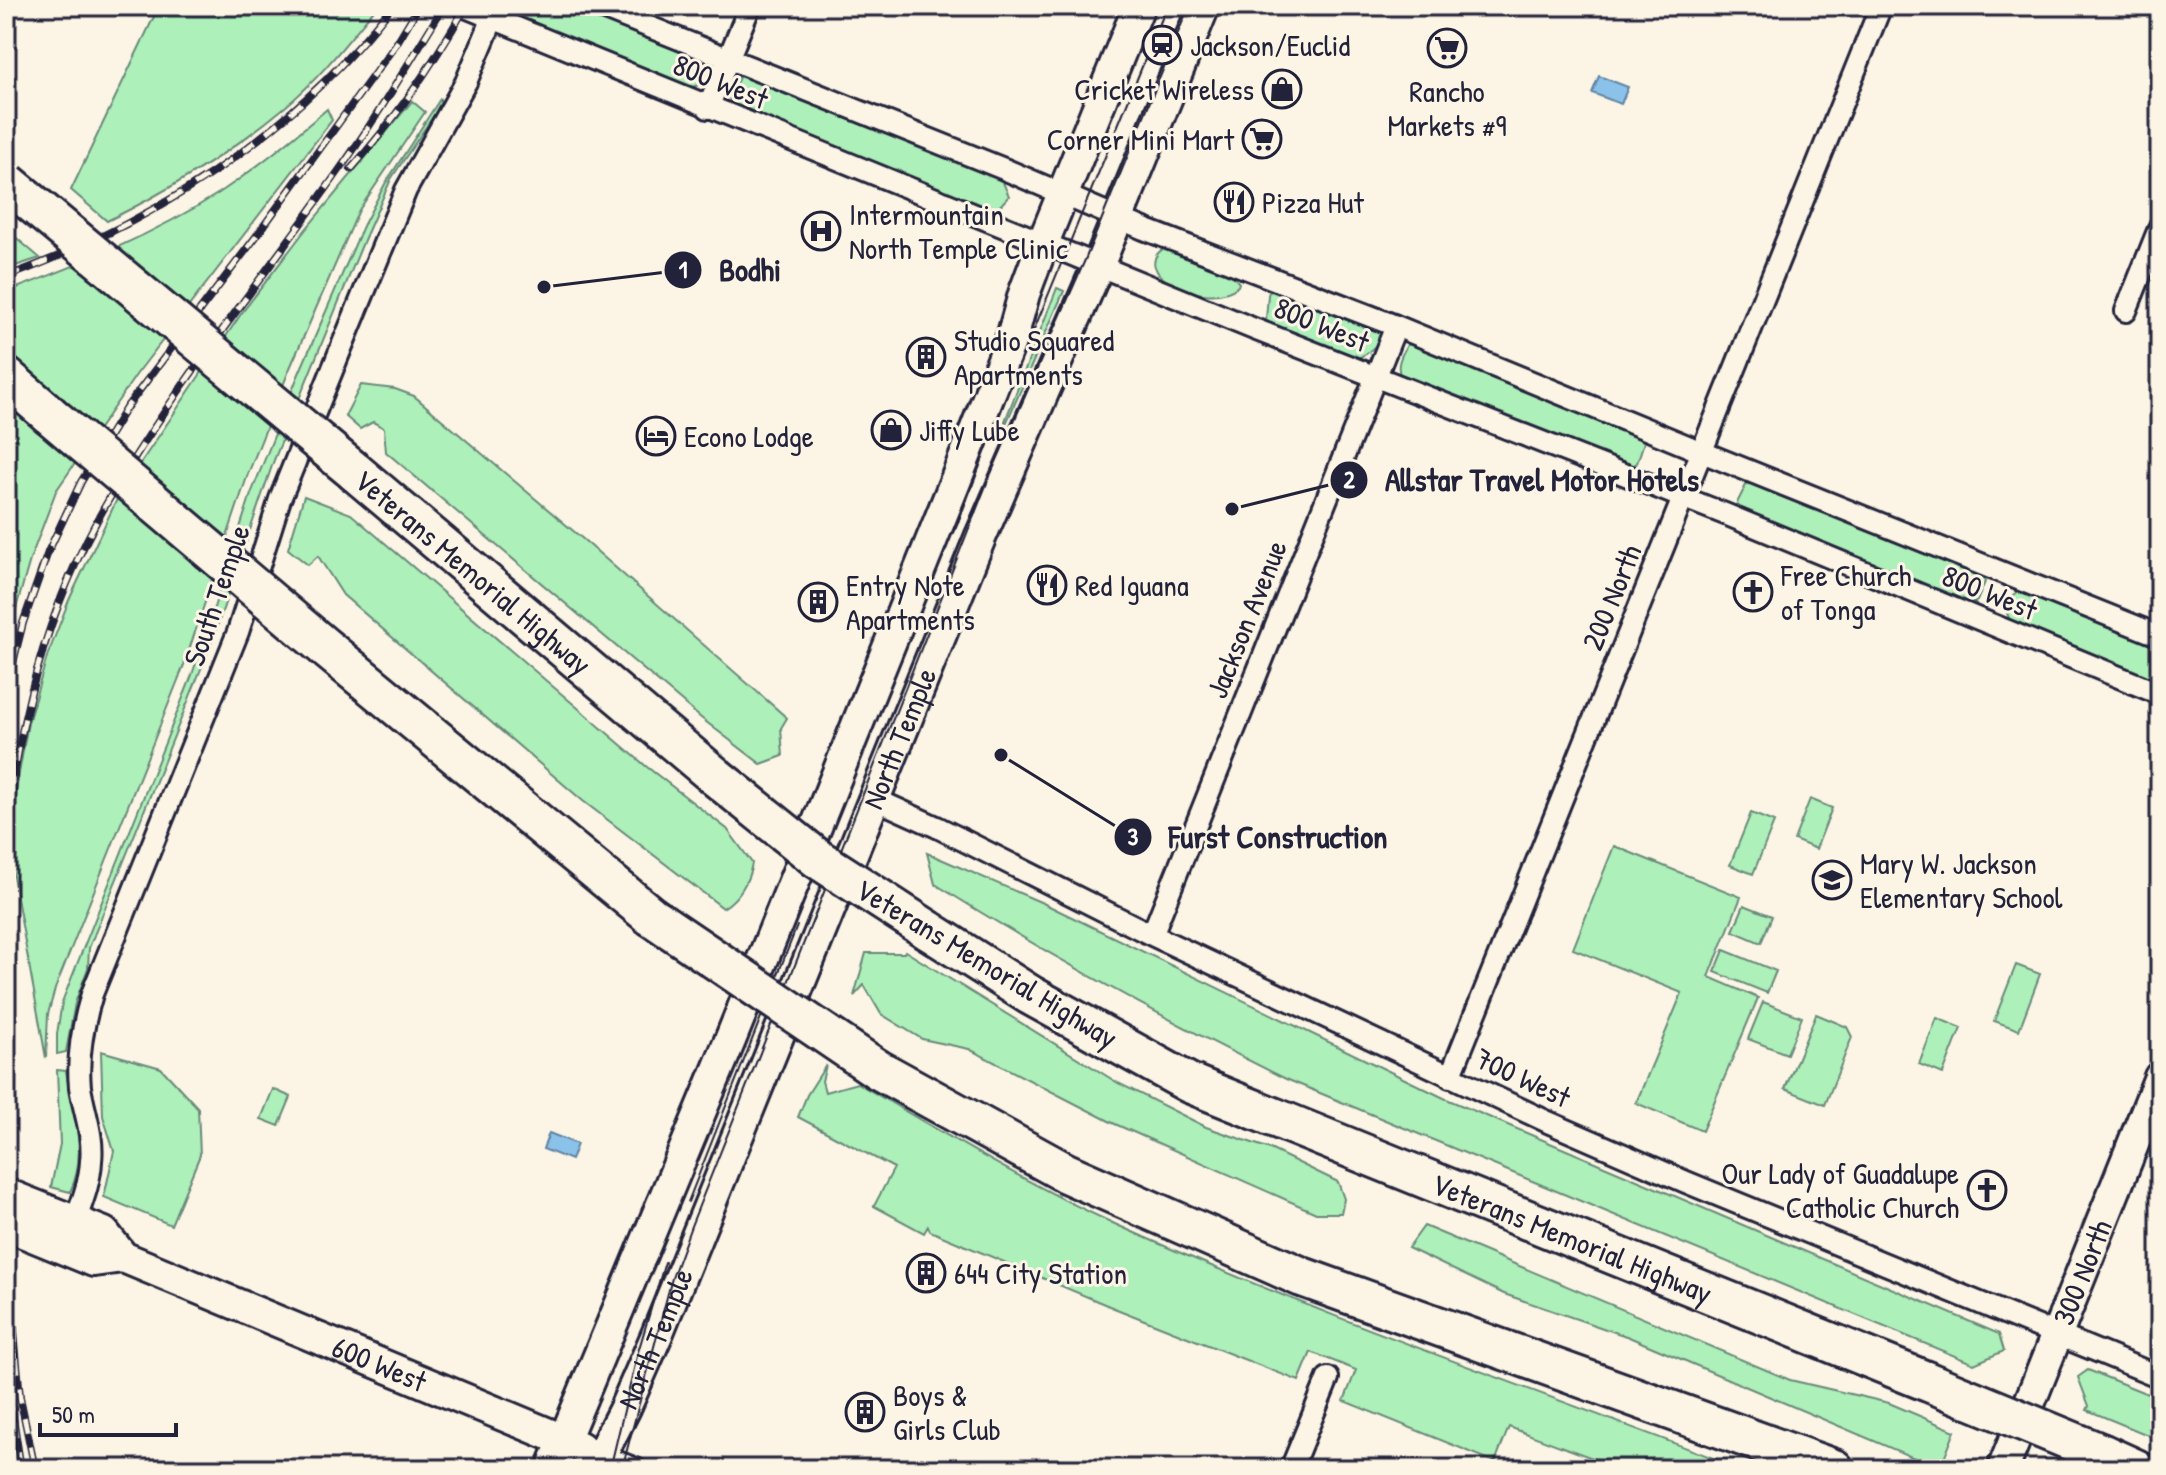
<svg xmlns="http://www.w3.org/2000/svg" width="2166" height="1475" font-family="'Patrick Hand',sans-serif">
<rect width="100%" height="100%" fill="#fcf5e5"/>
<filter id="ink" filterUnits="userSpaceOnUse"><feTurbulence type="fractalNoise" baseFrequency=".0125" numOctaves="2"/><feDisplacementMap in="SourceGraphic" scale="16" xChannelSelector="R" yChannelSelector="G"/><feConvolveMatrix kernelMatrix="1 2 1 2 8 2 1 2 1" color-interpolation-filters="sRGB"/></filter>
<g filter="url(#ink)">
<path fill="#aef0b9" stroke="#68897a" stroke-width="2" d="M159 6H377C348 41 320 78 285 107 231 152 170 190 107 221L71 190Z
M522 6H581L697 53 704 57 708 67 699 85 689 88 521 21 519 17Z
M744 74 1001 178 1009 196 998 208H983L733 106 729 98 740 75Z
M440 99 442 103 391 179 364 240 274 460 211 644 89 948 88 968 75 1003 66 1052 57 1054V1034L62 1002 192 675 251 494 298 376 363 226 385 184Z
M412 101 425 112 359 210 290 368 248 474 184 665 55 989 48 1014 46 1058 9 854 15 796 28 723 47 657 69 600 119 495 241 314 306 229Z
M327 109 332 120 136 375 56 491 30 560 6 643V292C79 265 153 235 219 193 257 168 292 139 327 109Z
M6 229 40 258 6 269Z
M1168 246 1229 271 1239 283 1238 286C1207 313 1121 270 1168 246Z
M1057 288 1064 291 1005 426H1003Z
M1279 288 1382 330 1380 342 1366 354 1358 358 1273 326 1266 320 1268 295 1269 292Z
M1415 343 1645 439 1637 463 1629 468 1401 376C1395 366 1402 354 1407 345Z
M361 385 395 389 414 396 584 540 787 718 781 728 783 756 761 764 701 718 386 452 384 428 373 422 360 429 345 416Z
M1748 481 1982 573 1985 582 1977 601 1969 606 1737 509 1736 505Z
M304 496 351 514 647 767 727 829 752 863C749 881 739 898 723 908L583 801 343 595 318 556 308 565 288 549Z
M2021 588 2160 642V684L2011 623 2007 613 2014 595Z
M1810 799 1832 808 1816 849 1794 840Z
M1751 813 1774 822 1753 874 1730 865Z
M1614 846 1741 897 1709 977 1758 998 1702 1131 1636 1103 1682 993 1573 949Z
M927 853 1045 904 1444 1098 1999 1334 2004 1351 1974 1364 1286 1079C1165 1019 1049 956 935 884Z
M1744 905 1772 916 1761 943 1733 931Z
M1724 950 1776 971 1767 993 1715 972Z
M905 951 1118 1083 1206 1127 1270 1149 1338 1182 1344 1199 1341 1213H1316L1115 1124 969 1049 922 1039 881 1014 864 985 854 996 866 953H904Z
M2016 965 2040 974 2019 1030 1994 1021Z
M1763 1002 1802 1017 1787 1054 1748 1039Z
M1816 1014 1847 1027 1852 1037 1825 1105 1785 1089Z
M1937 1018 1961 1028 1943 1074 1919 1064Z
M101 1051 161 1068 198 1108 200 1155 171 1225 104 1197 114 1151 103 1116Z
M826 1065 822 1081 825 1092 857 1083C942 1132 1027 1184 1117 1225 1321 1317 1534 1389 1742 1469H1622L1509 1427 1495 1462 1344 1401 1356 1370 1311 1352 1299 1381 1114 1308 930 1231 928 1226 924 1233 874 1206 894 1168 798 1117 807 1095Z
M57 1070 66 1071C72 1111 89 1153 70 1192L51 1187 60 1144Z
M273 1089 291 1097 279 1126 261 1119Z
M1424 1226 1790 1380 1889 1403 1955 1431 1940 1469 1629 1337 1504 1294 1408 1248Z
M2088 1370 2160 1399V1440L2087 1410 2089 1406 2078 1377Z"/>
<path fill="#8bc2e9" stroke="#6182a3" stroke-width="2" d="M1599 76 1628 87 1621 104 1592 93Z
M549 1133 577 1144 571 1160 543 1149Z"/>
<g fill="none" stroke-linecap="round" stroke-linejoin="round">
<defs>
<path id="street" d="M463 6 1254 329 1725 514 2160 694
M597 6 1004 169 1144 229 1396 326 1702 452 2160 636
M708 108 750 6
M2126 311 2160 226
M875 799 937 827 1152 935 1548 1122 1686 1182 2160 1377
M1152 935 1396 326
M1450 1077 1881 6
M75 1222C82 1202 90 1182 91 1161 94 1136 84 1112 80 1087 77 1056 83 1024 92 994L238 632 280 499 342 346 406 190 466 82 498 6
M600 1455 636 1469
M1291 1469 1328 1378"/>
<g id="secondary">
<path id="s1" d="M6 1194 104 1233 123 1257 580 1447"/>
<path d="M6 1225 94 1261 123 1257"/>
<path d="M552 1469 731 1038 957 477 1013 334 1024 294 1043 243 1139 6"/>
<path id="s2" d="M594 1469 625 1408 656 1337 980 538 1098 266 1204 6"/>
<path id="s3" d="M2003 1469 2160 1077"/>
</g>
<g id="highway">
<path d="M6 377 50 415"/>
<path id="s4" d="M354 471 716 777"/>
<path d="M327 649 651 916"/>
<path id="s5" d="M928 930 1030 995 1189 1083 1926 1381"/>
<path d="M877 1069 1066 1173 1302 1277 1834 1469"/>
<path d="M2103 1454 2136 1469"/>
</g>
</defs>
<use href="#street" stroke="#22223b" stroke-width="26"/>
<use href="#secondary" stroke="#22223b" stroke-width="36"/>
<use href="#highway" stroke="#22223b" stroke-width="44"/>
<use href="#street" stroke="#fcf5e5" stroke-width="20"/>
<use href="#secondary" stroke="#fcf5e5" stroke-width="30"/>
<use href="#highway" stroke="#fcf5e5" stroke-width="38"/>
<path stroke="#22223b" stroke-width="2" d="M954 533 1008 393 1167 6
M688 1202 797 926
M610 1469 638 1352 665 1262
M622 1469 672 1278 691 1226 989 478 1085 260 1189 6"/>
<defs>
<path id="rail" d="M351 169C396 119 433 64 466 6
M6 277C158 221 291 135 392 6
M6 690 23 623 48 552 81 482 126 408 255 238 396 44 419 6
M6 852C14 731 46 607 108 501 174 388 257 286 333 179 373 124 408 64 444 6
M6 1088 12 1310 20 1397 35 1469
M9 1392 21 1469"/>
</defs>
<use href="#rail" stroke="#22223b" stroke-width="8"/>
<use href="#rail" stroke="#fcf5e5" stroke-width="5" stroke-dasharray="15" stroke-linecap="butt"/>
<defs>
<path id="highway-bridge" d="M8 183 354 471
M50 415 327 649
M716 777 818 859 928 930
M651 916 877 1069
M1926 1381 2103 1454"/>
</defs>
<use href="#highway-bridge" stroke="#22223b" stroke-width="44" stroke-linecap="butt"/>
<use href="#highway-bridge" stroke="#fcf5e5" stroke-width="38"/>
</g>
</g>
<defs>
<symbol id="station-ring" viewBox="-11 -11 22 22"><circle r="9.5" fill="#fcf5e5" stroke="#22223b" stroke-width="1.5"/><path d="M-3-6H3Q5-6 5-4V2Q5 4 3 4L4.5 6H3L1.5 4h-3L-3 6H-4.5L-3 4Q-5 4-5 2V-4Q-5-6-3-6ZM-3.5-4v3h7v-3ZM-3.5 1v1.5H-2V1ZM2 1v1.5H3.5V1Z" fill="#22223b"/></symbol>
<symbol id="supermarket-ring" viewBox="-11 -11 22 22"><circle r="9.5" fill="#fcf5e5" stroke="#22223b" stroke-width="1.5"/><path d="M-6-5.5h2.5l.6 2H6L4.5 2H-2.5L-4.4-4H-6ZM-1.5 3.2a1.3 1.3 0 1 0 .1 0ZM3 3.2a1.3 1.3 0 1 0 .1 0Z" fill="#22223b"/></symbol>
<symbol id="shop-ring" viewBox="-11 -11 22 22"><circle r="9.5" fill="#fcf5e5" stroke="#22223b" stroke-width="1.5"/><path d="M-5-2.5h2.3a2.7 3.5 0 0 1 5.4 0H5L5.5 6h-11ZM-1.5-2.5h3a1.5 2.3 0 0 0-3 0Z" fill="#22223b"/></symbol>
<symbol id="restaurant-ring" viewBox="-11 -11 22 22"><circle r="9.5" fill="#fcf5e5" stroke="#22223b" stroke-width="1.5"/><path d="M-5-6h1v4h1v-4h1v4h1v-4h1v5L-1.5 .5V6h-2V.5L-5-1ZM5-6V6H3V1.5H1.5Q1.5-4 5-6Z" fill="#22223b"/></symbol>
<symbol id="hospital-ring" viewBox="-11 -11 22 22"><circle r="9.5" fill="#fcf5e5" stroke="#22223b" stroke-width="1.5"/><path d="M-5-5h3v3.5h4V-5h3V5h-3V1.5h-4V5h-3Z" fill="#22223b"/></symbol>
<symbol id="building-ring" viewBox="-11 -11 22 22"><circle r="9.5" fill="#fcf5e5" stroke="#22223b" stroke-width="1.5"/><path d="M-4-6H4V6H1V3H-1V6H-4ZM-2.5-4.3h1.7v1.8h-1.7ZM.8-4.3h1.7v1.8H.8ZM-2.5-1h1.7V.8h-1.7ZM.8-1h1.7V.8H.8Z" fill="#22223b"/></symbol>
<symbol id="hotel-ring" viewBox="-11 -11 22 22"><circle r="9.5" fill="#fcf5e5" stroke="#22223b" stroke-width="1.5"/><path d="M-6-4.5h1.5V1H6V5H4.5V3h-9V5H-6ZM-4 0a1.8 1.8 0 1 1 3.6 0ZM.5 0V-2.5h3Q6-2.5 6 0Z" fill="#22223b"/></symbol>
<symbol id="church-ring" viewBox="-11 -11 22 22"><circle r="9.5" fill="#fcf5e5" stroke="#22223b" stroke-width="1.5"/><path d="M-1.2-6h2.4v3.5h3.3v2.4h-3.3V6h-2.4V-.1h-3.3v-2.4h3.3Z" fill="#22223b"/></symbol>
<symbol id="school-ring" viewBox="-11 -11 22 22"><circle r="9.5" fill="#fcf5e5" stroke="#22223b" stroke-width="1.5"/><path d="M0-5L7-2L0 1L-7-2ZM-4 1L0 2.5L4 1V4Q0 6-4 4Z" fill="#22223b"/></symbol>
</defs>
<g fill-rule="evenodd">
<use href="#station-ring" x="1140" y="23" width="44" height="44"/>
<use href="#supermarket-ring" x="1425" y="26" width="44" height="44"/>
<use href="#shop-ring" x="1260" y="67" width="44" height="44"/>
<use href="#supermarket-ring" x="1240" y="117" width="44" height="44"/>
<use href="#restaurant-ring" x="1212" y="180" width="44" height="44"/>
<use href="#hospital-ring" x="799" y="209" width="44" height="44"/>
<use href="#building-ring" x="904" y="335" width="44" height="44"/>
<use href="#shop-ring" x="869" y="408" width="44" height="44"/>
<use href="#hotel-ring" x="634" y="414" width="44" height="44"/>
<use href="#restaurant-ring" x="1025" y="563" width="44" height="44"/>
<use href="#church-ring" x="1731" y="570" width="44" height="44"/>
<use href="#building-ring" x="796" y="580" width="44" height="44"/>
<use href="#school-ring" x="1810" y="858" width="44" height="44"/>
<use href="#church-ring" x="1965" y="1168" width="44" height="44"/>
<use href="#building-ring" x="904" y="1251" width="44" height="44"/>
<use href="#building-ring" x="843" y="1390" width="44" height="44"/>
</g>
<g text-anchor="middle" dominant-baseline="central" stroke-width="6" stroke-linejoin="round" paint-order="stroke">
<g font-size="30" fill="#22223b" stroke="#fcf5e5" text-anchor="start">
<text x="1190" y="45">Jackson/Euclid</text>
<text x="1254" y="89" text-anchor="end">Cricket Wireless</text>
<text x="1447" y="91" text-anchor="middle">Rancho<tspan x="1447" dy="34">Markets #9</tspan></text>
<text x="1234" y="139" text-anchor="end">Corner Mini Mart</text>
<text x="1262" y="202">Pizza Hut</text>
<text x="849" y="214">Intermountain<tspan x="849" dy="34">North Temple Clinic</tspan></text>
<text x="954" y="340">Studio Squared<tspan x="954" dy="34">Apartments</tspan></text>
<text x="919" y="430">Jiffy Lube</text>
<text x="684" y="436">Econo Lodge</text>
<text x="1781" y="575">Free Church<tspan x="1781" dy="34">of Tonga</tspan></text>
<text x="846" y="585">Entry Note<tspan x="846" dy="34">Apartments</tspan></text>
<text x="1075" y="585">Red Iguana</text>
<text x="1860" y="863">Mary W. Jackson<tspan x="1860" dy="34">Elementary School</tspan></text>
<text x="1959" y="1173" text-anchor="end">Our Lady of Guadalupe<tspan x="1959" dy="34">Catholic Church</tspan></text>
<text x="954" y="1273">644 City Station</text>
<text x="893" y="1395">Boys &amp;<tspan x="893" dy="34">Girls Club</tspan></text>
</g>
<g font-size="30" fill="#22223b" stroke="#fcf5e5">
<text transform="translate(721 81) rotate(22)">800 West</text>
<text transform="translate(1322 324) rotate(22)">800 West</text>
<text stroke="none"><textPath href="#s4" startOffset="156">Veterans Memorial Highway</textPath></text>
<text transform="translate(1990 592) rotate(22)">800 West</text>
<text transform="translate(216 595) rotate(-71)">South Temple</text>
<text transform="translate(1611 597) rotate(-68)">200 North</text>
<text transform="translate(1246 619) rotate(-68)">Jackson Avenue</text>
<text stroke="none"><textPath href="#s2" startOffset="792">North Temple</textPath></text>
<text transform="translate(987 963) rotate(31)">Veterans Memorial Highway</text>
<text transform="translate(1523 1077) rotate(25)">700 West</text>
<text stroke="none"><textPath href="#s5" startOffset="716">Veterans Memorial Highway</textPath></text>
<text stroke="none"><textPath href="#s3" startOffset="212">300 North</textPath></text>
<text stroke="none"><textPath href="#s2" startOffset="144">North Temple</textPath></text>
<text stroke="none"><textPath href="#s1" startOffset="414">600 West</textPath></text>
</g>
</g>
<path fill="none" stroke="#22223b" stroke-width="3" d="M544 287L683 270M1232 509L1349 480M1001 755L1133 837"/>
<g fill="#22223b" stroke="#fcf5e5" stroke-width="3">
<circle cx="544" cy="287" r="8"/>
<circle cx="1232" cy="509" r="8"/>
<circle cx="1001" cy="755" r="8"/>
<circle cx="683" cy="270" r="20"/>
<circle cx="1349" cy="480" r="20"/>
<circle cx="1133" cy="837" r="20"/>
</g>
<g font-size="24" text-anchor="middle" font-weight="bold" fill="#fff">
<text x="683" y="278">1</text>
<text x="1349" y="488">2</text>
<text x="1133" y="845">3</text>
</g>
<g font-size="32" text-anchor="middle" font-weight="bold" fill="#22223b" stroke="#fcf5e5" stroke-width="6" stroke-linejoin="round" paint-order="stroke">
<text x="750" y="281">Bodhi</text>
<text x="1542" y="491">Allstar Travel Motor Hotels</text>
<text x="1278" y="848">Furst Construction</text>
</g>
<rect width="2166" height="1475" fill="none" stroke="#fcf5e5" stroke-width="32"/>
<rect x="16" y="16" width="2134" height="1443" fill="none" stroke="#22223b" stroke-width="3" filter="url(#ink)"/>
<path d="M40 1423v12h136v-12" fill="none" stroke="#22223b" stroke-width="4"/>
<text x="52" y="1423" font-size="24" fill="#22223b" stroke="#fcf5e5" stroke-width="6" paint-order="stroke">50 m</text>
</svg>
